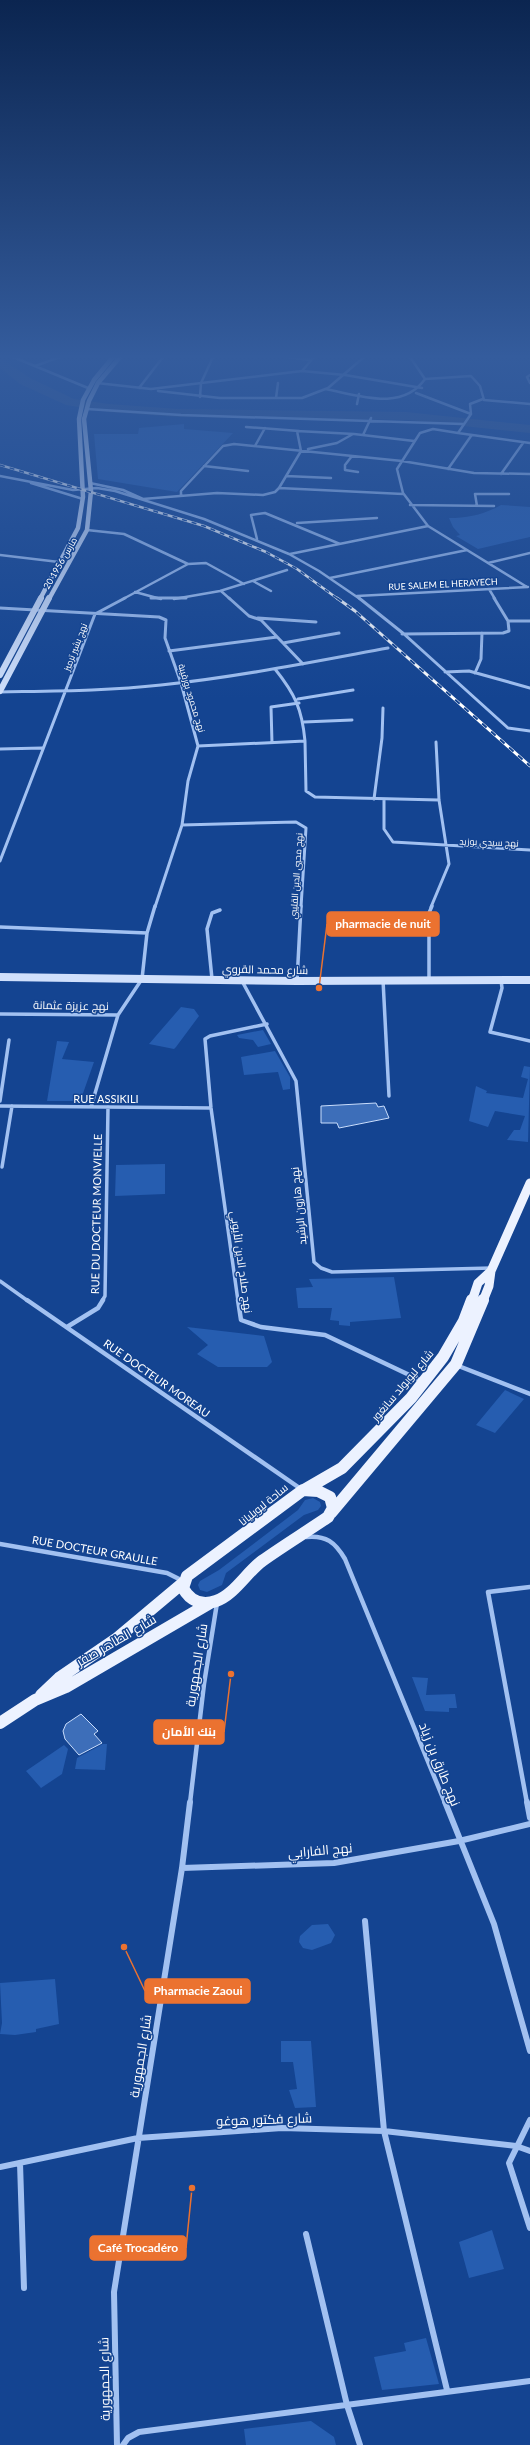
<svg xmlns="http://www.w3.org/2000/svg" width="530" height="2445" font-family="Lato,Cairo,sans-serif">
<rect width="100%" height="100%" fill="#144491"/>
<path fill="#265db0" d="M184 424V429L233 433 177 492 98 479 94 434H138L139 428Z
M501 505 530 507V537L478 549 456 536 460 535 453 527 449 518C468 518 483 515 501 505Z
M181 1007 194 1009 199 1016 176 1047 174 1049 149 1044Z
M263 1030 271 1044 258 1047 253 1040 239 1038 237 1035Z
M57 1041 69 1042 62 1059 94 1062 81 1099 77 1101H47Z
M275 1051 290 1077V1089L283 1090 278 1072 244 1075 241 1057Z
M524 1066 530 1067 528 1142 507 1140 514 1130H520L525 1116 495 1111 488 1127 469 1121 476 1086 487 1091 486 1093 523 1098 528 1079 521 1077Z
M165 1164V1194L115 1196 116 1165Z
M394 1277 401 1318 350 1322V1326L339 1325V1321L330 1320 332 1308H298L296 1288 313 1287 309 1279Z
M187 1327 264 1336 272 1362 267 1367H218L197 1354 208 1345Z
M505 1390 524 1399 495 1433 476 1425Z
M313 1498 320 1502 321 1506 318 1510 304 1515 226 1573 222 1585 207 1592 200 1590 198 1585 200 1581 219 1570 298 1510 305 1500Z
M412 1677 428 1678 426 1695 455 1694 457 1708H449V1712L425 1711Z
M103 1744H107L105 1770 75 1769 77 1758Z
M64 1745 68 1749 62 1774 41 1788 26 1771Z
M328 1924 335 1935 331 1943 312 1950 303 1948 299 1942 300 1936 312 1925Z
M55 1979 59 2024 36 2029V2032L15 2035 0 2034 2 2023 0 1983Z
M281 2041H311L316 2107 295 2108 289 2090 297 2089 293 2062H281Z
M492 2230 504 2269 469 2278 459 2242Z
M426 2338 439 2384 382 2390 374 2357 406 2351 404 2343Z
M311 2421 334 2437 336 2445H246L244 2429Z"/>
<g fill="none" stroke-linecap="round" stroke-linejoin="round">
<path fill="#30538c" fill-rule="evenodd" d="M0 358 30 378 74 399 109 404 178 409 406 412 530 425V433L406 420 178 417 109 412 66 405 20 384 0 368Z"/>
</g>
<path fill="#3d6eb9" stroke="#c9ddfc" d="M376 1103 378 1107 384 1106 389 1118 339 1128 337 1123H321V1106Z
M81 1714 98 1731 94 1734 102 1743 79 1755 65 1739 63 1731 66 1724Z"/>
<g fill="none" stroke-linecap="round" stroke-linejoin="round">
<path stroke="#a2c1f1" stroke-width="2.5" d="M13 357 88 388
M286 357 310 360
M35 366 60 357
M302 371 314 357
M530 375 527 377 530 383
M425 379 471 376 480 386 484 400 530 404
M97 383 151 389 302 371 345 375 422 388
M139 388 163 357
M325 389C358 395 402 412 425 379L410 357
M158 391 220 398H302L328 388 364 357
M416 393 471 414 458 433 433 429 420 433 397 469 403 493 428 526 527 587
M200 397 201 383 213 357
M276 398 278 383
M357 404 359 394
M87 409 181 415 463 424
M471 414 470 404 483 399
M246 427 299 431
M458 433 530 443
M363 435 371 418
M255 446 265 428
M308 449 337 443 353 434
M352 456 345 465V470L358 472
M204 466 248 471
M448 469 471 436
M501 474 523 443
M0 476 73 490 97 488 115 491 204 519 289 554 319 571 360 599
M286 476 331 478
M31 483 83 499
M90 483 123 490 143 499 217 493 263 495 275 492 279 488 301 451 297 431 354 434 414 441
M279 488 403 494
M181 496V491L223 446 234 444 402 461 474 473 530 474
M410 505 494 506
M477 506 475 494H509
M297 523 377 518
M87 530 124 534 188 564 123 599
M257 539 251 515 265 513 340 544
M290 554 428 526
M0 555 59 562
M488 563 530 553
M188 564 206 563 244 584
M330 578 467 550
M253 581 271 591
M489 589 495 599
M221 591 230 599
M135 592 161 599
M357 596 528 587
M174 599 220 591 287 570"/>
<path stroke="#a2c1f1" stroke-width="3" d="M151 598H186
M229 598 249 616 261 620 303 664
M359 598 404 634 508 728 530 731
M494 598 508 621H530
M0 608 159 617 166 620 165 638 181 683 198 746 188 781 182 825 155 907
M258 618 316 622
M402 634 503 633 509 631 508 621
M283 643 339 633
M169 651 277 637
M275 669C295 694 302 709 305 741
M445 672 469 671 530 688
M475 673 481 659 482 633
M0 692C54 691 107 691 161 685 237 677 312 662 388 648
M298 699 353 690
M304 722 352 720
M272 743 271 707 299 703
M198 746 305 741 306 791 315 797 439 800
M0 749 42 748
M374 799 382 738 383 708
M384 799V829L393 842 530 850
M182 825 296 822 306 828 301 907
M0 861 95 614 125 598
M431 907 449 864 439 800 436 742"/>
<path stroke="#a2c1f1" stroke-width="3.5" d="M0 927 147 933
M212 979 207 929 212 913 220 910
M383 980 389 1096
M501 980 502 988 490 1032 530 1041
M242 981 296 1081 314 1262 321 1268 332 1272 492 1268
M297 981 301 906
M429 981V913L432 906
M0 1014 118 1015 91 1107
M118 1015 142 979 147 933 155 906
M0 1101 9 1040
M0 1106 211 1108
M2 1167 12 1106
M0 1281 28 1301
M102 1301 105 1296 108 1107
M238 1301 211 1108 205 1039 210 1036 267 1024"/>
<path stroke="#a2c1f1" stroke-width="4.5" d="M27 1300 301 1489
M238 1300 241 1320 261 1327 325 1335 422 1381
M67 1327 98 1308 103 1300
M456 1365 530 1394
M306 1537C326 1535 335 1542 345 1559L445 1803
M0 1544 167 1573 183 1581
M190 1803 204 1684 217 1603
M527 1803 488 1592 530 1587"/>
<path stroke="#a2c1f1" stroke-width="6" d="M445 1802 494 1924 530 2051
M527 1802 530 1818
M182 1868 334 1863 459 1841 530 1824
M365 1921 384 2131 447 2390
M530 2120 509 2163 530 2228
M20 2163 24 2288
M0 2167 138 2138 282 2128 384 2131 516 2146 530 2151
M306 2234 347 2405 360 2445
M117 2445 114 2292 182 1868 190 1802
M123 2445 128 2438 139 2432 530 2381"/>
<path stroke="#d0e0fc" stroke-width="4.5" d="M40 599 78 528 83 497 79 419 83 400 94 380 113 357
M49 599 87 530 91 491 84 419 89 401 98 383 120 357"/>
<path stroke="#d0e0fc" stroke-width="6" d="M0 675 41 598
M0 691 49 598"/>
<path stroke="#d0e0fc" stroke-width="8" d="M0 977 297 981 530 980"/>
<path stroke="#ecf2ff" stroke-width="9" d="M472 1301 478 1283 491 1271
M483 1301 489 1286 491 1271 530 1183"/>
<path stroke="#ecf2ff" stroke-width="12" d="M303 1490 318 1491 330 1497 333 1508 328 1517C306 1532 283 1546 262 1561 247 1572 234 1595 216 1601 202 1606 190 1601 183 1588L187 1576Z
M304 1490 342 1468 411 1398 443 1357 464 1321 472 1300
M331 1513 456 1364 483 1300
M41 1695 59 1678 116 1639 184 1582
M0 1723 35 1700 66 1687 210 1603"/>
<defs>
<path id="rail-far1" d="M0 465 204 526 266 552 297 569 338 599"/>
<path id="rail" d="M337 598 355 611 530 766"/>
</defs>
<use href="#rail-far1" stroke="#fff" stroke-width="2.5"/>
<use href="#rail" stroke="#fff" stroke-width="3"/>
<use href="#rail-far1" stroke="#144491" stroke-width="1.5" stroke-dasharray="5" stroke-linecap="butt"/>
<use href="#rail" stroke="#144491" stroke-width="2" stroke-dasharray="6" stroke-linecap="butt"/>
</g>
<linearGradient id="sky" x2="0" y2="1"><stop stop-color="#0b2550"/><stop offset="0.51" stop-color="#345c9d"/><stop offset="1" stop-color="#345c9d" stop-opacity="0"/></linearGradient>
<rect width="530" height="699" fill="url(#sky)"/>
<g text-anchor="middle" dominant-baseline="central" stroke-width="3" stroke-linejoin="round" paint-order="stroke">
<g font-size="9" fill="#fff" stroke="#144491">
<text transform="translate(60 563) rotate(-60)">20 مارس 1956</text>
<text transform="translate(443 584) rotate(-3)">RUE SALEM EL HERAYECH</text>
<text transform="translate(75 647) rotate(-69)">نهج بشير ترميز</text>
<text transform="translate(192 698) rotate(73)">نهج محمود بورقيبة</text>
<text transform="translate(489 842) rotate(2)">نهج سيدي بوزيد</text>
<text transform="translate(296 876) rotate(-86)">نهج محيي الدين القليبي</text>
</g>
<g font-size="11" fill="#fff" stroke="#144491">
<text transform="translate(265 969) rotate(1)">شارع محمد القروي</text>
<text transform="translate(71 1005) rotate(1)">نهج عزيزة عثمانة</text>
<text x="106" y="1098">RUE ASSIKILI</text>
<text transform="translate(298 1206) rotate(-96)">نهج هارون الرشيد</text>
<text transform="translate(96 1214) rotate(-89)">RUE DU DOCTEUR MONVIELLE</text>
<text transform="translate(242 1262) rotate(82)">نهج صلاح الدين الأيوبي</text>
<text transform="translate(157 1378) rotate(35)">RUE DOCTEUR MOREAU</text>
<text transform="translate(402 1385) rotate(-50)">شارع ليوبولد سانغور</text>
<text transform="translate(263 1504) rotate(-39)">ساحة ليوبليانا</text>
<text transform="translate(95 1550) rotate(10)">RUE DOCTEUR GRAULLE</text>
</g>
<g font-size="13" fill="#fff" stroke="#144491">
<text transform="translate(116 1640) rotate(-30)">شارع الطاهر صفر</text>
<text transform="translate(196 1665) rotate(-81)">شارع الجمهورية</text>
<text transform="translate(440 1764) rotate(68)">نهج طارق بن زياد</text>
<text transform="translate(320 1850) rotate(-5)">نهج الفارابي</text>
<text transform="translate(140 2056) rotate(-81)">شارع الجمهورية</text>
<text transform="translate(264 2119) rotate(-2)">شارع فكتور هوغو</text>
<text transform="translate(104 2379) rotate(-91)">شارع الجمهورية</text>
</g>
</g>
<path fill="none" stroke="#eb7230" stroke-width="1.5" d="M319 988L327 924M231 1674L224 1732M124 1947L145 1991M192 2188L186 2248"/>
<g fill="#eb7230" stroke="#144491" stroke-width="1.5">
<circle cx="319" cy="988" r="4"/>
<circle cx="231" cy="1674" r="4"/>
<circle cx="124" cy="1947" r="4"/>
<circle cx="192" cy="2188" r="4"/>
</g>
<g fill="#eb7230" stroke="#eb7230" stroke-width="1.5">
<rect x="327" y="912" width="112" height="24" rx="4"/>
<rect x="154" y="1720" width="70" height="24" rx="4"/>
<rect x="145" y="1979" width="105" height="24" rx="4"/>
<rect x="90" y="2236" width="96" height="24" rx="4"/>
</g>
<g font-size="12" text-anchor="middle" font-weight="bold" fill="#fff">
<text x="383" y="928">pharmacie de nuit</text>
<text x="189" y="1736">بنك الأمان</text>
<text x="198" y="1995">Pharmacie Zaoui</text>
<text x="138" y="2252">Café Trocadéro</text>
</g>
</svg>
